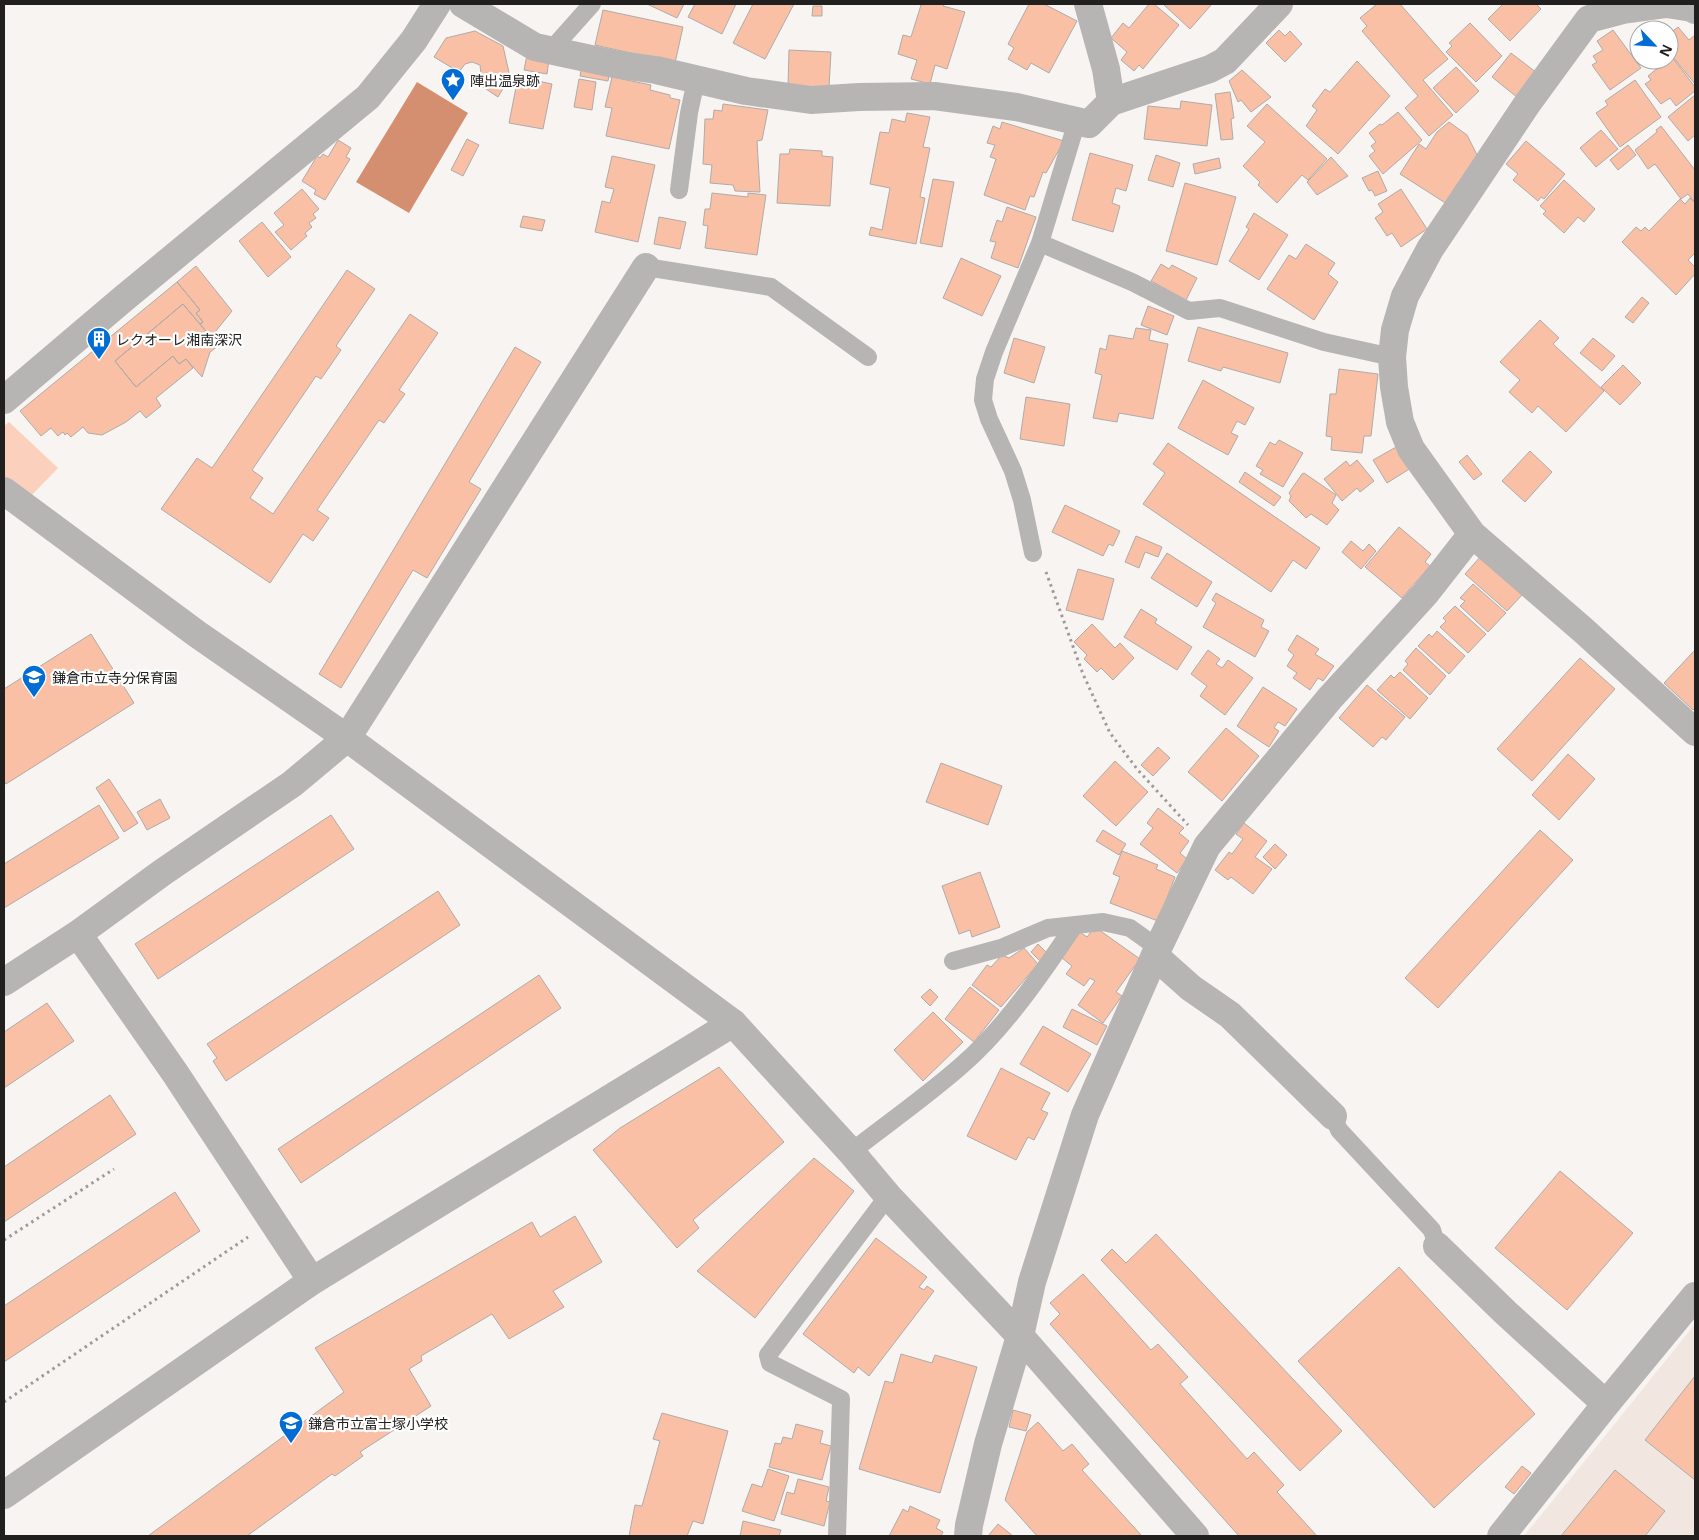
<svg xmlns="http://www.w3.org/2000/svg" width="1699" height="1540" font-family="'Noto Sans','Noto Sans JP',sans-serif">
<rect width="100%" height="100%" fill="#f8f4f2"/>
<path fill="#f2e6e0" d="M1695 1324V1536H1524L1601 1441Z"/>
<path fill="#fbd1be" d="M9 422 58 468 31 496 4 477V426Z"/>
<path fill="#d38f70" d="M417 82 468 113 409 213 356 182Z"/>
<path fill="#f9c0a6" stroke="#afaba9" d="M647 4H684L677 18Z
M695 4H736L722 34 688 17Z
M753 4H794L765 59 733 43Z
M919 4H945L943 6 965 12 947 69 935 65 930 84 911 79 917 60 898 54 903 35 911 37 921 5Z
M1029 4H1044L1077 21 1049 73 1031 63 1027 70 1008 59 1014 48 1008 44Z
M1149 4H1154L1179 25 1143 69 1139 65 1134 71 1121 60 1127 52 1111 38 1123 23 1129 28Z
M1163 4H1212L1190 29Z
M1377 4H1400L1448 59 1423 80 1453 115 1429 136 1405 108 1418 96 1362 31 1367 26 1360 18Z
M1501 4H1536L1541 9 1510 41 1488 19 1502 5Z
M813 6H822V16H812Z
M603 10 683 27 675 63 595 45Z
M1470 23 1502 56 1476 82 1446 52 1452 46 1449 43Z
M1678 27 1689 40 1695 35V84L1669 52V34Z
M1279 30 1285 36 1290 31 1302 44 1285 62 1266 43Z
M1613 30 1641 68 1610 90 1592 65 1597 62 1593 56 1603 50 1597 41Z
M475 31 503 46 510 77 498 97 477 83 481 74 480 65 472 62 465 64 459 72 434 57 446 38Z
M789 50 831 52 829 87 788 86Z
M1511 53 1537 73 1518 98 1492 77Z
M1669 53 1695 87V91L1676 106 1670 98 1661 104 1645 84 1651 80 1648 76 1659 67 1654 60H1669Z
M527 55 549 60 547 74 524 70Z
M1357 61 1390 96 1338 154 1306 126 1317 110 1312 106 1325 89 1330 92Z
M582 64 610 69 608 81 580 76Z
M1456 67 1479 91 1456 113 1433 88Z
M1242 70 1271 97 1251 112 1241 100 1238 102 1229 81Z
M518 77 552 84 543 129 509 123Z
M612 77 651 85 650 90 670 95V98L680 100 669 149 606 136 612 108 605 107Z
M579 79 596 82 592 110 574 107Z
M1635 80 1661 117 1620 147 1596 113 1608 105 1605 101Z
M1230 92 1234 118 1231 119 1233 139 1221 140 1215 94Z
M1695 95V135L1688 141 1668 117Z
M1181 101 1212 105 1207 146 1144 139 1148 106 1180 109Z
M723 104 768 110 762 140 757 141 760 192 735 191 733 185 710 183 712 165 703 164 705 119H713L714 110 722 111Z
M1267 104 1327 159 1308 180 1302 175 1277 203 1258 185 1260 182 1243 166 1265 142 1247 126Z
M1398 112 1422 140 1383 174 1369 156 1375 151 1371 146 1376 142 1369 133 1380 124 1382 125Z
M907 113 930 117 923 147 930 148 920 197 925 198 916 244 869 235 871 227 882 230 890 188 870 184 880 132 889 133 892 119 905 122Z
M1002 122 1064 141 1046 173 1043 172 1034 197 1030 196 1025 210 984 195 996 159 990 157 995 145 987 143 993 126 1000 129Z
M1449 122 1467 135 1478 157 1447 204 1400 174 1419 144 1426 149 1437 132Z
M1661 126 1695 170 1694 202 1688 194 1681 199 1655 164 1648 169 1635 150 1657 132 1656 130Z
M1601 130 1618 149 1596 167 1580 148Z
M467 139 479 145 463 176 451 170Z
M338 140 351 148 346 157 350 159 325 200 314 194 316 190 302 181 317 156 320 158 323 154 328 157Z
M1526 141 1565 174 1544 199 1541 197 1538 201 1513 180 1518 174 1506 164Z
M1628 145 1636 155 1618 170 1610 160Z
M790 149 822 151V156L833 157 830 206 777 203 780 154H789Z
M1090 153 1133 165 1126 191 1116 188 1112 203 1120 206 1113 232 1072 220Z
M1156 155 1180 163 1173 187 1148 180Z
M612 156 655 165 638 242 595 232 602 201 610 203 614 189 605 187Z
M1331 157 1348 176 1317 195 1307 182Z
M1219 158 1221 168 1195 174 1193 164Z
M1378 171 1387 191 1375 196 1372 190 1369 191 1362 178Z
M933 179 954 182 942 247 920 243Z
M1564 180 1595 209 1584 222 1578 217 1564 233 1543 214 1546 211 1540 206Z
M1185 183 1236 197 1217 265 1166 251Z
M302 189 319 209 313 214 316 218 309 223 312 227 305 233 307 236 291 250 275 232 284 225 274 213Z
M1401 189 1427 229 1401 247 1392 233 1387 236 1375 218 1383 212 1378 204Z
M712 193 748 197V193L766 195 757 255 705 248 708 226 703 225 705 209H710Z
M1690 198 1695 203V253L1688 260 1695 267V274L1676 295 1622 242 1636 227 1641 231 1645 227 1649 231 1680 199 1685 204Z
M1007 207 1036 217 1018 268 991 258 996 242 990 241 997 220 1002 222Z
M1254 213 1288 235 1259 280 1229 261 1249 229 1246 227Z
M523 216 545 220 542 231 520 227Z
M659 217 686 222 680 249 654 244Z
M262 222 291 257 268 277 239 241Z
M1306 244 1335 263 1328 274 1338 282 1314 320 1267 289 1289 255 1296 259Z
M961 258 1001 276 982 316 943 298Z
M1161 264 1169 269 1172 265 1197 278 1186 300 1151 281Z
M196 266 232 311 211 337 200 324 203 322 196 313 200 310 177 282Z
M347 270 375 289 336 346 341 350 321 379 316 376 252 470 263 478 250 498 273 514 410 314 438 333 399 390 405 394 384 423 379 420 317 510 329 518 313 541 303 534 270 583 161 509 197 458 212 468Z
M177 282 200 310 196 313 203 322 200 324 183 304 115 361 136 387 173 356 179 364 186 359 193 368 156 398 161 406 146 418 140 411 126 422 102 435 88 433 83 427 71 437 67 433 65 435 63 432 58 436 51 428 41 436 20 411Z
M1642 297 1649 303 1633 323 1625 317Z
M183 304 218 346 210 352 202 377 186 359 179 364 173 356 136 387 115 361Z
M1148 306 1174 316 1167 335 1141 325Z
M1540 320 1559 338 1553 344 1604 391 1566 432 1538 406 1532 413 1509 392 1520 380 1500 362Z
M1198 327 1288 353 1280 383 1223 367 1221 371 1188 361Z
M1136 328 1151 330 1149 340 1168 344 1153 419 1119 413 1117 422 1093 418 1102 375 1095 373 1100 348 1106 350 1109 335 1133 339Z
M1014 338 1045 347 1034 383 1004 373Z
M1593 338 1615 356 1602 371 1580 353Z
M515 347 541 362 469 482 481 489 427 578 413 570 341 688 319 674Z
M1623 365 1641 383 1620 405 1601 387Z
M1339 369 1378 374 1371 436H1364L1362 453 1331 450 1332 437 1326 436 1330 394H1336Z
M1203 380 1254 408 1245 425 1237 421 1231 433 1238 436 1228 455 1178 428Z
M1026 397 1070 404 1064 446 1020 439Z
M1279 440 1303 453 1283 487 1260 474 1263 470 1256 466 1270 442 1275 445Z
M1168 443 1320 548 1306 569 1293 560 1271 592 1143 504 1165 473 1153 464Z
M1398 446 1411 468 1387 483 1373 460Z
M1530 451 1552 472 1525 502 1502 481Z
M1467 455 1482 474 1474 480 1459 462Z
M1357 460 1374 481 1360 492 1357 488 1342 501 1324 479 1346 461 1350 466Z
M1245 472 1281 497 1274 506 1239 482Z
M1304 473 1336 495 1332 503 1339 510 1327 525 1311 514 1306 518 1289 501 1291 496 1289 493 1302 474Z
M1065 505 1120 531 1113 546 1109 544 1103 556 1052 532Z
M1399 527 1431 554 1425 562 1430 566 1402 598 1365 567Z
M1136 536 1162 547 1158 557 1145 552 1139 568 1125 562Z
M1351 541 1363 551 1369 544 1376 551 1361 569 1342 552Z
M1167 553 1212 582 1197 607 1151 578Z
M1481 556 1523 594 1507 611 1465 574Z
M1078 569 1114 579 1103 620 1066 610Z
M1473 584 1506 613 1488 632 1460 606 1465 601 1460 598Z
M1216 593 1264 620 1261 627 1269 631 1255 657 1203 627 1216 603 1212 600Z
M1455 606 1486 634 1468 653 1440 627 1446 621 1443 618Z
M1141 609 1157 619 1155 623 1192 647 1177 670 1124 637Z
M1092 624 1115 648 1120 643 1134 658 1113 680 1101 668 1097 672 1084 659 1087 655 1074 642Z
M1437 631 1465 656 1449 674 1418 646 1429 634 1432 637Z
M91 634 134 703 6 784 4 781V689Z
M1297 635 1319 649 1315 654 1334 666 1323 681 1318 678 1310 690 1293 678 1297 673 1287 666 1294 655 1288 650Z
M1416 648 1446 676 1430 695 1403 670 1408 664 1405 661Z
M1208 650 1220 659 1216 664 1222 668 1228 660 1253 678 1225 715 1200 696 1207 686 1191 674Z
M1695 650V708L1693 710 1664 683Z
M1580 658 1615 689 1532 781 1497 749Z
M1400 672 1428 698 1410 719 1377 690 1391 675 1394 678Z
M1367 685 1405 717 1386 740 1382 737 1373 747 1339 718Z
M1263 687 1297 709 1285 726 1278 722 1274 728 1279 731 1269 747 1237 726Z
M1226 728 1259 756 1222 801 1188 772Z
M1158 747 1170 758 1153 776 1141 765Z
M1568 754 1595 779 1559 820 1532 795Z
M1115 761 1148 792 1116 826 1083 796Z
M941 763 1002 786 988 825 926 802Z
M109 779 138 823 124 832 96 788Z
M160 799 170 818 147 830 137 812Z
M99 805 119 838 4 908V864Z
M1158 808 1184 828 1179 833 1189 841 1180 853 1187 859 1177 873 1140 844 1153 828 1147 823Z
M331 815 354 849 158 979 135 944Z
M1244 823 1267 841 1255 857 1272 869 1253 894 1231 877 1228 880 1215 870 1229 852 1232 854 1243 839 1236 834Z
M1103 830 1126 844 1119 855 1096 841Z
M1540 830 1573 860 1438 1008 1405 978Z
M1275 844 1287 855 1275 869 1263 857Z
M1122 851 1158 865 1156 869 1175 877 1158 921 1110 903 1120 877 1113 874Z
M980 872 1000 927 972 937 970 930 959 934 942 886Z
M438 891 460 925 226 1081 213 1061 217 1058 207 1044Z
M1095 927 1140 959 1116 992 1122 996 1103 1023 1078 1005 1095 981 1090 978 1084 986 1066 974 1072 966 1062 958 1080 932 1087 937Z
M1038 944 1048 954 1040 961 1031 952Z
M1024 948 1038 964 1001 1007 972 985 987 965 991 967 1002 955 1009 958Z
M539 975 561 1008 301 1183 278 1149Z
M970 987 999 1010 974 1042 945 1019Z
M930 989 938 997 930 1006 921 997Z
M47 1003 74 1041 4 1088V1032Z
M1072 1009 1107 1026 1097 1045 1063 1027Z
M933 1012 963 1042 923 1081 894 1050Z
M1043 1026 1091 1054 1068 1092 1020 1064Z
M719 1067 784 1142 693 1220 699 1228 677 1248 593 1150 620 1128Z
M1001 1068 1050 1093 1041 1110 1048 1113 1034 1140 1028 1137 1016 1160 967 1136Z
M110 1095 136 1134 4 1222V1167Z
M814 1158 854 1191 755 1318 697 1271Z
M1560 1171 1633 1233 1567 1310 1495 1248Z
M175 1192 200 1231 4 1362V1306Z
M575 1216 602 1262 553 1291 564 1307 509 1339 492 1314 421 1356 422 1361 409 1369 431 1406 360 1452 363 1456 335 1476 332 1474 247 1536H148L344 1392 315 1348 532 1222 540 1237Z
M1156 1234 1342 1431 1300 1471 1101 1260 1112 1249 1126 1263Z
M876 1238 927 1277 919 1287 924 1290 927 1286 934 1291 869 1376 858 1367 854 1373 803 1334Z
M1399 1267 1535 1414 1434 1508 1298 1361Z
M1083 1274 1151 1350 1158 1344 1188 1377 1180 1384 1247 1459 1254 1452 1284 1485 1277 1492 1317 1536H1239L1050 1324 1060 1314 1050 1303Z
M901 1354 932 1363 935 1355 977 1367 940 1493 859 1469 885 1381 893 1383Z
M1695 1376V1480L1645 1440Z
M1013 1410 1031 1415 1026 1431 1009 1427Z
M662 1413 728 1431 703 1524 693 1521 687 1536H629L635 1505 642 1506 660 1441 653 1439Z
M1038 1422 1063 1451 1072 1444 1089 1464 1082 1470 1142 1536H1037L1005 1500 1027 1432Z
M796 1424 823 1431 820 1443 831 1446 822 1480 769 1467 775 1443 781 1444 783 1437 792 1439Z
M1522 1466 1531 1473 1514 1494 1505 1487Z
M768 1469 789 1476 774 1521 742 1511 752 1484 762 1487Z
M1615 1470 1665 1511 1645 1536H1561Z
M798 1479 829 1487 826 1501 830 1502 824 1526 781 1514 787 1492 794 1494Z
M910 1506 940 1520 936 1528 943 1532 941 1536H889L903 1509 908 1512Z
M743 1521 781 1530 779 1536H740Z
M998 1524 1013 1536H988Z"/>
<g fill="none" stroke-linecap="round" stroke-linejoin="round">
<path stroke="#9d9a99" stroke-width="3" stroke-dasharray="2.5 4" stroke-linecap="butt" d="M1046 572 1083 674 1110 733 1137 769 1188 825
M4 1240 114 1169
M4 1402 248 1237"/>
<path stroke="#b7b5b4" stroke-width="18" d="M551 50 592 4
M1077 121 1040 243 1132 282 1189 311 1220 308 1324 342 1392 357
M679 190 689 113 696 80
M646 267 771 287 868 357
M1033 553 1022 500 1013 471 989 419 983 400 985 379 994 352 1040 243
M953 961 1001 948 1048 928 1103 922 1130 928 1158 948
M1333 1116 1339 1130 1432 1230 1437 1246
M851 1152C888 1123 927 1096 962 1065 1004 1029 1043 972 1074 926
M837 1536 841 1399 770 1363 768 1355 888 1196"/>
<path stroke="#b7b5b4" stroke-width="28" d="M463 4 535 47 614 64 656 70 746 91 811 100 859 97 934 96 1016 107 1089 124 1111 102 1210 69 1225 61 1279 4
M1088 4 1106 69 1111 102
M1695 10 1692 8 1667 4 1623 10 1589 19 1527 104 1430 249 1405 296 1395 330 1392 357 1394 387 1400 422 1411 449 1472 534 1583 630 1695 732
M4 400 123 299 368 97 414 40 437 4
M78 934 175 1073 312 1281
M1155 956 1191 988 1230 1015 1333 1116
M4 982 78 934 163 872 292 784 347 738 646 267
M1437 1246 1506 1313 1606 1404
M4 1495 312 1281 733 1023
M968 1536 969 1525 988 1444 1020 1336 1032 1282 1085 1115 1158 948 1207 846 1330 698 1425 594 1472 534
M1501 1536 1606 1404 1695 1296"/>
<path stroke="#b7b5b4" stroke-width="28" d="M4 491 197 634 347 738 733 1023 851 1152 888 1196 1020 1336 1195 1536"/>
</g>
<defs>
<symbol id="sight-pin" viewBox="-11 -11 22 30"><path d="M0 17L-7.5 6A9.5 9.5 0 1 1 7.5 6Z" fill="#016dd4" stroke="#fff"/><path d="M0-6L1.8-2.2L6-1.7L2.9 1.2L3.7 5.4L0 3.3L-3.7 5.4L-2.9 1.2L-6-1.7L-1.8-2.2Z" fill="#fff"/></symbol>
<symbol id="building-pin" viewBox="-11 -11 22 30"><path d="M0 17L-7.5 6A9.5 9.5 0 1 1 7.5 6Z" fill="#016dd4" stroke="#fff"/><path d="M-4-6H4V6H1V3H-1V6H-4ZM-2.5-4.3h1.7v1.8h-1.7ZM.8-4.3h1.7v1.8H.8ZM-2.5-1h1.7V.8h-1.7ZM.8-1h1.7V.8H.8Z" fill="#fff"/></symbol>
<symbol id="school-pin" viewBox="-11 -11 22 30"><path d="M0 17L-7.5 6A9.5 9.5 0 1 1 7.5 6Z" fill="#016dd4" stroke="#fff"/><path d="M0-5L7-2L0 1L-7-2ZM-4 1L0 2.5L4 1V4Q0 6-4 4Z" fill="#fff"/></symbol>
</defs>
<g fill-rule="evenodd">
<use href="#sight-pin" x="439" y="66" width="28" height="38"/>
<use href="#building-pin" x="85" y="325" width="28" height="38"/>
<use href="#school-pin" x="20" y="663" width="28" height="38"/>
<use href="#school-pin" x="277" y="1409" width="28" height="38"/>
</g>
<g text-anchor="middle" dominant-baseline="central" stroke-width="4.5" stroke-linejoin="round" paint-order="stroke">
<g font-size="14" fill="#21201f" stroke="#fff" text-anchor="start">
<text x="470" y="80">陣出温泉跡</text>
<text x="116" y="339">レクオーレ湘南深沢</text>
<text x="52" y="677">鎌倉市立寺分保育園</text>
<text x="308" y="1423">鎌倉市立富士塚小学校</text>
</g>
</g>
<rect width="1699" height="1540" fill="none" stroke="#21201f" stroke-width="10"/>
<g transform="translate(1654 45) rotate(115)"><circle r="24" fill="#ffffff" stroke="#a6a6a5"/>
<path d="M0-4L9 19L0 12L-9 19Z" fill="#016dd4"/>
<text y="-8" font-size="14" font-weight="bold" text-anchor="middle" fill="#21201f">N</text>
</g>
</svg>
